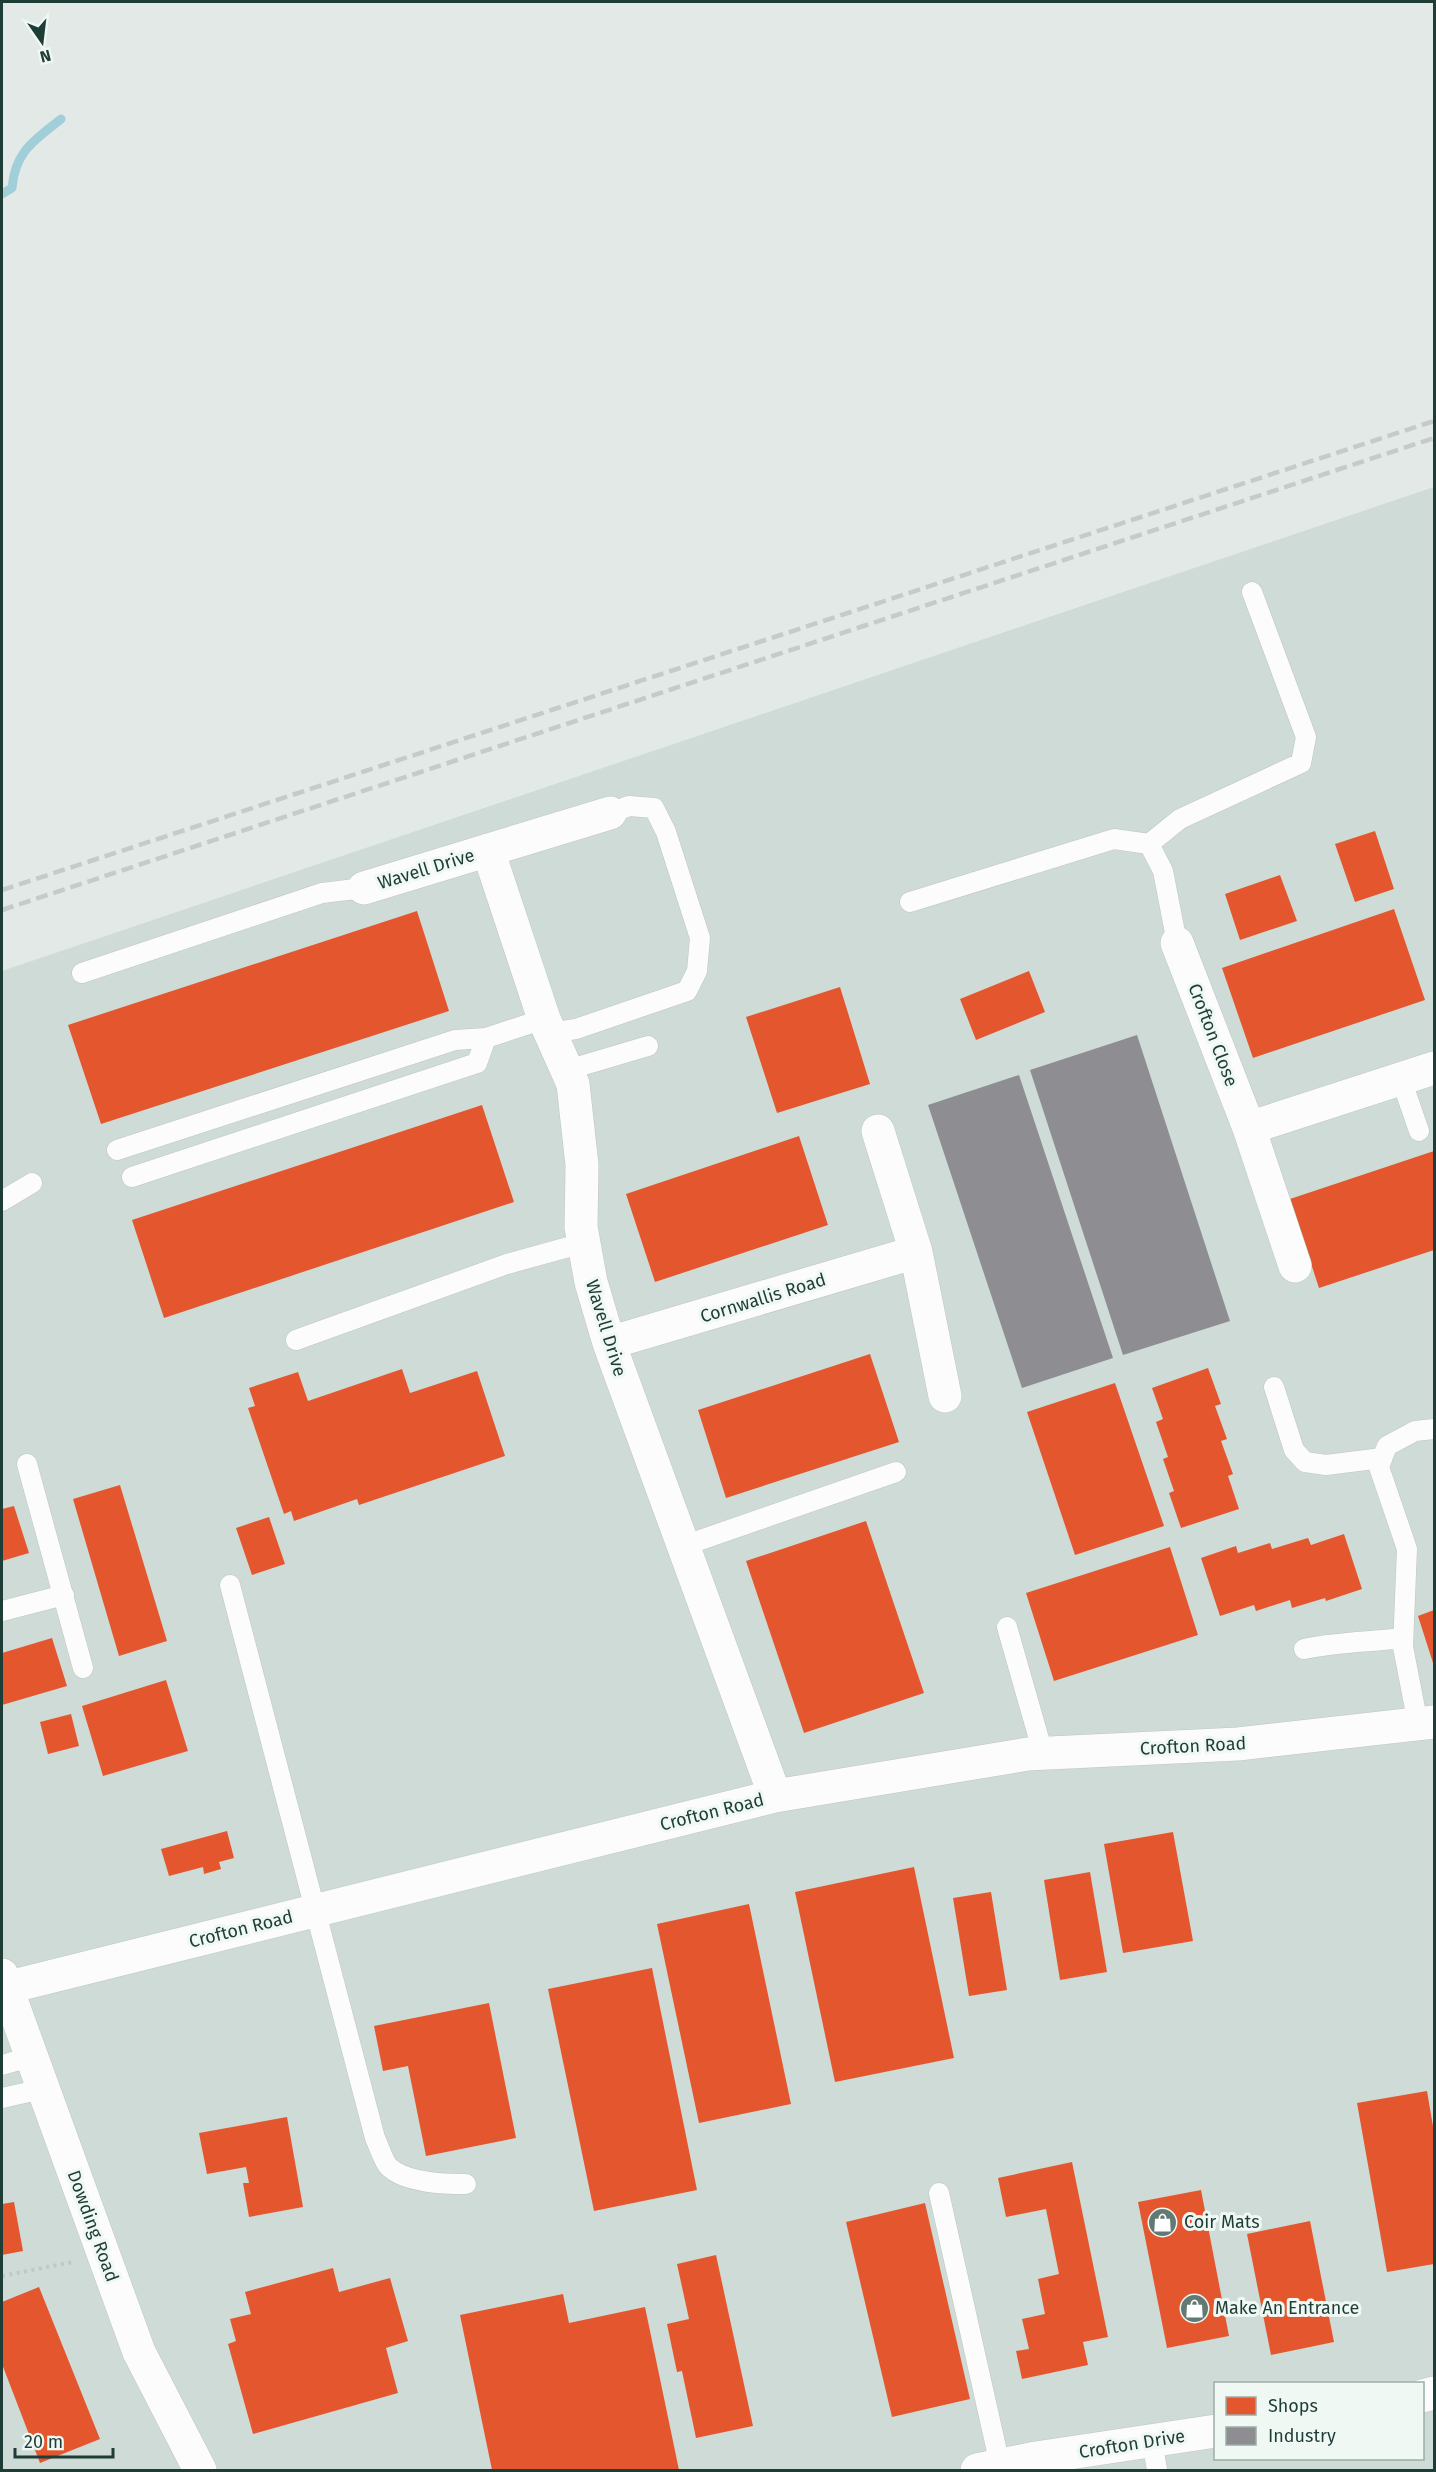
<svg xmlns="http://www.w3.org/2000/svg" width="1436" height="2472" font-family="'Fira Sans',sans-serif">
<rect width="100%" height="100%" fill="#e2e9e6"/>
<path fill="#cfdbd6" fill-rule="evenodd" d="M1434 487V2470H2V971ZM1216 2384H1422V2458H1216Z"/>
<path fill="#e4572e" d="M1375 831 1394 889 1355 902 1335 844Z
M1280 875 1297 921 1240 940 1225 894Z
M1394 909 1425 1000 1253 1058 1222 968Z
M417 911 449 1011 101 1124 68 1025Z
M1029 971 1045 1012 976 1040 960 999Z
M840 987 870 1084 777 1113 746 1017Z
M482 1105 514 1202 164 1318 132 1220Z
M799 1136 828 1225 655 1282 626 1194Z
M1434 1151V1250L1319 1288 1290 1199Z
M870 1354 899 1442 726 1498 698 1410Z
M1208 1368 1221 1404 1215 1406 1227 1439 1221 1441 1233 1474 1228 1476 1239 1509 1181 1528 1169 1493 1174 1491 1163 1459 1168 1457 1156 1422 1163 1419 1152 1388Z
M402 1369 410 1393 477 1371 505 1456 359 1505 357 1499 294 1521 291 1511 284 1514 248 1408 255 1406 249 1388 298 1372 308 1401Z
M1115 1383 1164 1526 1075 1555 1027 1412Z
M120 1485 167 1641 119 1656 73 1499Z
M14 1506 29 1553 2 1561V1509Z
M269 1517 285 1564 252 1575 236 1528Z
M866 1521 924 1693 804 1733 746 1561Z
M1344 1534 1362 1589 1326 1601 1325 1598 1292 1608 1290 1600 1256 1611 1254 1605 1220 1616 1201 1558 1236 1546 1238 1553 1270 1543 1272 1549 1308 1538 1311 1545Z
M1170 1547 1198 1635 1054 1681 1026 1593Z
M1434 1610V1666L1418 1616Z
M52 1638 67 1686 2 1705V1653Z
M166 1680 188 1751 103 1776 82 1706Z
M71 1714 79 1746 48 1754 40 1722Z
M227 1831 234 1858 219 1862 221 1869 204 1874 203 1867 169 1876 161 1849Z
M1173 1832 1193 1941 1123 1953 1104 1844Z
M914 1867 954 2058 835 2082 795 1892Z
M1090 1872 1107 1972 1060 1980 1044 1880Z
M991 1892 1007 1990 969 1996 953 1898Z
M749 1904 791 2104 699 2123 657 1924Z
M652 1968 697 2190 594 2211 548 1989Z
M489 2003 516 2138 426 2156 408 2066 383 2071 374 2026Z
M1427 2091 1434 2132V2264L1387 2272 1357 2103Z
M287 2117 303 2207 249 2217 243 2183H249L246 2167 207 2174 199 2133Z
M1072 2162 1108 2337 1083 2342 1088 2365 1022 2379 1016 2351 1029 2349 1022 2319 1045 2314 1038 2279 1059 2274 1046 2209 1006 2217 998 2178Z
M1201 2190 1229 2336 1167 2348 1138 2202Z
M14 2202 23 2251 2 2255V2204Z
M925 2203 970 2399 892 2417 846 2222Z
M1310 2221 1334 2342 1271 2355 1247 2234Z
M716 2255 753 2426 696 2438 682 2371 677 2372 667 2324 689 2319 677 2264Z
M333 2268 339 2292 390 2278 408 2341 386 2348 398 2393 253 2434 228 2344 236 2341 230 2319 251 2314 245 2292Z
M39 2287 100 2439 40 2463 2 2364V2302Z
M563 2294 569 2323 645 2307 679 2470H492L460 2315Z"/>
<path fill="#8d8d92" d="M1137 1035 1230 1321 1123 1355 1030 1070Z
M1019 1075 1113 1358 1022 1388 928 1105Z"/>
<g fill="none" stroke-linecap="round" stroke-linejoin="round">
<path stroke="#a0cfda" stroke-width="9" d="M2 194 12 188C15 151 35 140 61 119"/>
<defs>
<path id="lane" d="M1149 844 1180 819 1301 763 1306 737 1252 592
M910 902 1114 839 1149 844 1163 871 1177 943
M82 973 322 893 364 888
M550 1033 576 1029 687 991 697 971 700 938 666 832 654 808 629 806 610 813
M567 1070 648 1046
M1401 1079 1419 1131
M117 1150 455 1040 486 1038 544 1019
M132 1177 477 1063 486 1038
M2 1201 32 1183
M296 1340 507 1264 583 1243
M1274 1387 1294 1450 1305 1462 1326 1465 1382 1458
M27 1464 83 1668
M683 1546 896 1472
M230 1585 375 2138C379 2146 383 2161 389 2167 406 2183 445 2184 466 2184
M2 1611 64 1595
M1007 1627 1043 1753
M1304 1649C1337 1642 1370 1642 1403 1638
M1418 1724 1403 1647 1407 1549 1379 1467 1387 1446 1415 1431 1434 1429
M2 2065 30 2057
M2 2098 42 2089
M939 2193 1000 2465
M1152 2440 1157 2470"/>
<path id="street" d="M488 850 544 1019 573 1084 582 1165 581 1227 591 1282 609 1343 775 1796
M364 888 610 813
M1177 943 1249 1128 1434 1068
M1249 1128 1295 1266
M916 1252 945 1396
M609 1343 916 1252 878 1131
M2 1975 139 2352 200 2470
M5 1988 775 1796 1028 1754 1238 1744 1434 1722
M1422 2396 1434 2393
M977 2470 1036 2458 1216 2431"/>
</defs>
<use href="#lane" stroke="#bfc6c3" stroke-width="21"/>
<use href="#street" stroke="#bfc6c3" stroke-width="34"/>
<path stroke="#bfc9c7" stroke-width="4" stroke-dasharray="3 4.5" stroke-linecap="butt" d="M2 2276 73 2262"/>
<use href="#lane" stroke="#fbfcfb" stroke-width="20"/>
<use href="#street" stroke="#fbfcfb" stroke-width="33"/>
<path stroke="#c6cac9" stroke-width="4.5" stroke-dasharray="12 6" stroke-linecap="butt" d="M2 890 1434 421
M2 910 1434 438"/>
</g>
<defs>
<symbol id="shop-disc" viewBox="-11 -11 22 22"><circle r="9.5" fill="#637974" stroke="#f0f8f4"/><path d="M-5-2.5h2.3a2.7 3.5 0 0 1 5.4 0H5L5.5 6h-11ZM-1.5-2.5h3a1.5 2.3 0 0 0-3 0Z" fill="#fff"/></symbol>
</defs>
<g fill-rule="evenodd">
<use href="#shop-disc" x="1146" y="2206" width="33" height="33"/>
<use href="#shop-disc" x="1178" y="2292" width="33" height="33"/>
</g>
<g text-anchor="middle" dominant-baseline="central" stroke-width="6" stroke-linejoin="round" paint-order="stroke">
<g font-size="18" fill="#1f3d37" stroke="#f0f8f4">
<text transform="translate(426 869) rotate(-17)">Wavell Drive</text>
<text transform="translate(1213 1035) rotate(69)">Crofton Close</text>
<text transform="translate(763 1298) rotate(-17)">Cornwallis Road</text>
<text transform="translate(606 1328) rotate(73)">Wavell Drive</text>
<text transform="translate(1193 1746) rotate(-3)">Crofton Road</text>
<text transform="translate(712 1812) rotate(-14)">Crofton Road</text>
<text transform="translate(241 1929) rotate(-14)">Crofton Road</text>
<text transform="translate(93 2226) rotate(70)">Dowding Road</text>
<text transform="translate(1132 2444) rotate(-9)">Crofton Drive</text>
</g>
<g font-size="18" fill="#1f3d37" stroke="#f0f8f4" text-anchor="start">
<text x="1184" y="2222">Coir Mats</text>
<text x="1215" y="2308">Make An Entrance</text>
</g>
</g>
<rect width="1436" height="2472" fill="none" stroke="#1f3d37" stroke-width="6"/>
<rect x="1214" y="2382" width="210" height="78" fill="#f0f8f4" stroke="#9cada8" stroke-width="1.5"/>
<rect x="1226" y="2397" width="30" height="18" fill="#e4572e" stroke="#9cada8" stroke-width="1.5"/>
<text x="1268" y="2412" font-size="18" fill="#1f3d37">Shops</text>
<rect x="1226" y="2427" width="30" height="18" fill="#8d8d92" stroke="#9cada8" stroke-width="1.5"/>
<text x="1268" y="2442" font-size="18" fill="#1f3d37">Industry</text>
<g transform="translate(42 42) rotate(166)" stroke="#f0f8f4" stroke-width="4.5" paint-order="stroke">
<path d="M0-4.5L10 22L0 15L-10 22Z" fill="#1f3d37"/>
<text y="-9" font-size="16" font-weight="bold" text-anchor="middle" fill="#1f3d37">N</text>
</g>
<path d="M15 2448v9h98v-9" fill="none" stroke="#1f3d37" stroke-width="3"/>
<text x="24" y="2448" font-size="18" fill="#1f3d37" stroke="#f0f8f4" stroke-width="4.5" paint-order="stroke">20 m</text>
</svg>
